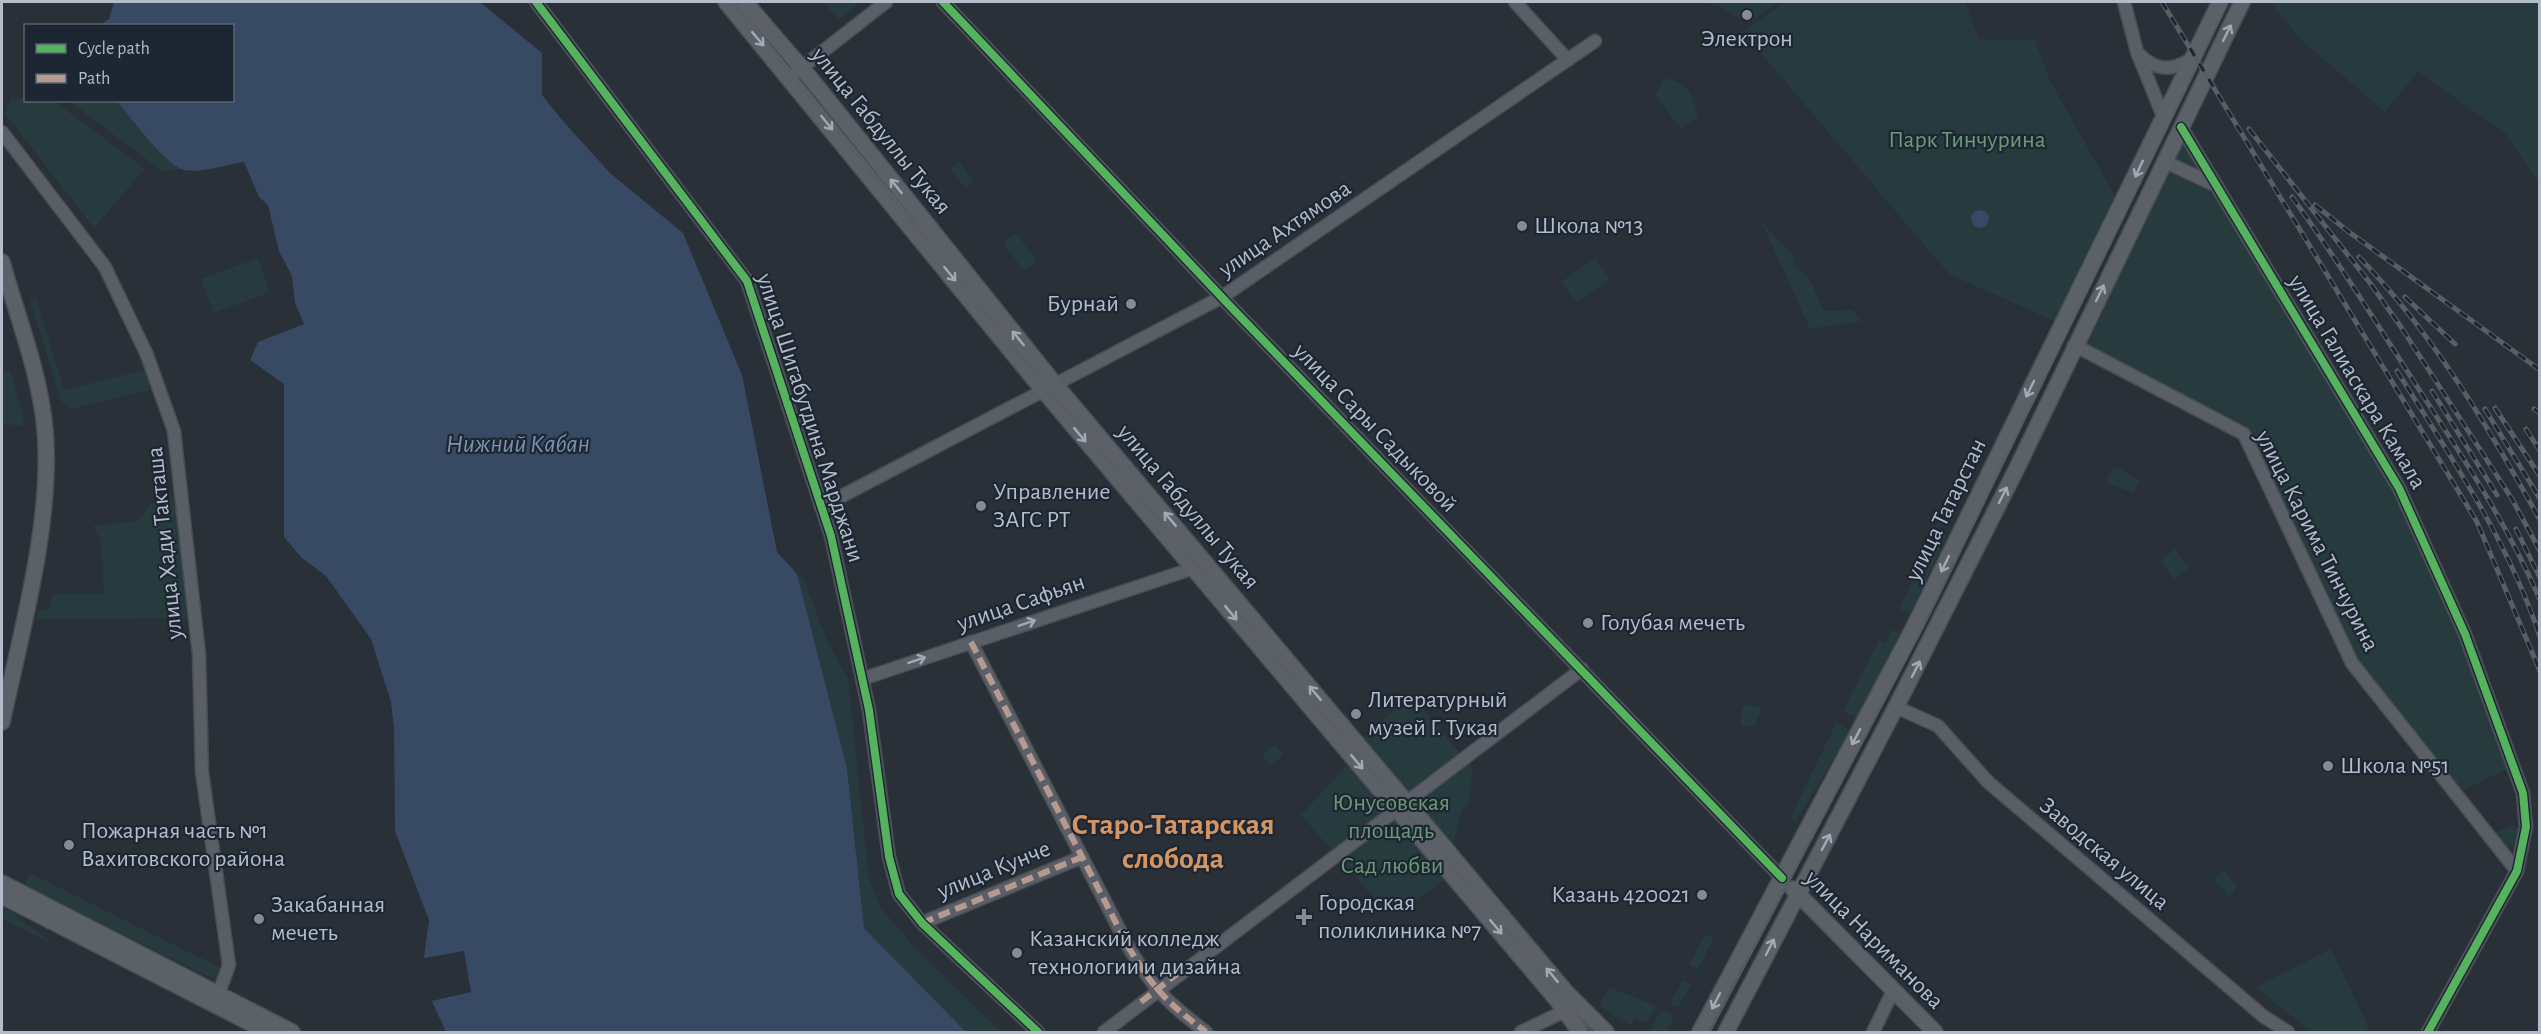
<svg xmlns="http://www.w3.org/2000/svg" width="2541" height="1034" font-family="'Alegreya Sans',sans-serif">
<rect width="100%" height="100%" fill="#2a3038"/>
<path fill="#273a3e" d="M823 2H860L839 20Z
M1687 2H1777L1749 24 1718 5Z
M1785 2H1965L1979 39 2035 40 2049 79 2115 196 2054 321 1949 274 1743 32Z
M2270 2H2539V183L2505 133 2418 72 2385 112 2301 40Z
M1664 78C1690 83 1691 94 1698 117L1680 128 1655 95Z
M25 97 26 100 54 101 145 169 94 228 5 114 11 99Z
M69 101H117L144 136 181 169 162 171Z
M2182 138 2396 490 2461 635 2508 769 2463 790 2365 680 2247 429 2086 346Z
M959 161 974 181 965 188 950 169Z
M1762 223 1795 257 1793 264 1810 280 1824 311 1852 310 1862 321 1810 329Z
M1016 233 1037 261 1024 271 1003 243Z
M258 258 270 292 214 313 201 279Z
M1595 258 1610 279 1576 302 1561 282Z
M36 297 64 390 144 370 150 384 149 390 71 409 61 401 30 299Z
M10 370 23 413V426L2 424V373Z
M2114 466 2140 480 2134 493 2105 483Z
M177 496 189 618 36 619 38 611 49 608 52 594H104L101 541 93 526 138 521 150 504Z
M1937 530 1947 535 1910 614 1899 609Z
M2175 549 2189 568 2174 579 2160 561Z
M797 574 803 578 829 645 848 678 869 879 880 907 917 950 1001 1032H966L864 928 847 768Z
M1892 629 1900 634 1858 719 1843 711 1879 640 1885 643Z
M1411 694 1473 769 1468 805 1462 810 1444 880 1399 913 1370 894 1301 815 1368 742 1364 737Z
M1745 704 1762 708 1755 726H1741V713Z
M1836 723 1851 730 1796 821 1790 818Z
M1275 745 1284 755 1270 766 1262 754Z
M2513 825 2521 830V839L2512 846H2502L2493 833Z
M2224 870 2237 886 2229 898 2214 879Z
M30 873 225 970 221 978 215 980 29 889 26 884Z
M2 905 55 945 2 919Z
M1705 934 1714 938 1698 969 1689 965Z
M2331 949 2369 1027 2364 1032H2311L2256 987Z
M1683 980 1691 984 1678 1008 1670 1003Z
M1609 987 1657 1006 1647 1022 1635 1019 1631 1025 1601 1008 1600 1003Z
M1661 1010 1674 1016 1666 1032H1649Z"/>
<path fill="#384963" d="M114 2H480L542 53V95L562 120 610 173 683 233 742 375 777 552 797 574 847 768 864 928 966 1032H446L432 1001 471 992 464 951 424 958 429 920 395 831 394 728 391 702 371 639 326 576 302 558 284 537V384L250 360 258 342 304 324 295 303 292 276 279 251 268 205 259 197 244 162C224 165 204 173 184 170 166 166 129 116 117 101L232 100V26L100 25 109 19Z
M1971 219a9 9 0 1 1 18 0a9 9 0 1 1-18 0Z"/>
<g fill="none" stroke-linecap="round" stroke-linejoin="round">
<defs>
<path id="minor" d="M536 2 747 281 831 536 869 710 889 857 899 894 922 923 1038 1032
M943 2 1231 307 1782 878
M1515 2 1568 60
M2124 2 2137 52 2163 116
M2140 55C2156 71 2171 71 2190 60
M790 77 886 2
M2181 127 2399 488 2465 634 2523 793 2526 827 2517 871 2428 1032
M2 132 105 267 147 355 174 431 199 654 202 772 229 965 218 995
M2167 156 2170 164 2217 186
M2074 345 2244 434 2352 663 2517 871
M821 507 1222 297 1595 41
M971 642 1129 948C1154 990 1168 1003 1206 1032
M862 679 1200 566
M1896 707 1938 726 1988 782 2263 1016 2288 1032
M922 923 1082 857
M1104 1032 1582 669
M1521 1032 1571 1008
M1873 1032 1893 991"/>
<path id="major" d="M726 2 1043 390 1557 1000 1580 1032
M745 2 811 79 1054 383 1566 992 1606 1032
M2 262C17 316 40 373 45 430 53 520 21 633 2 722
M2 883 292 1032
M1793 889 1935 1032
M2 896 268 1032
M1700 1032 1913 629 2220 2
M1726 1032 1896 707 2016 470 2242 2"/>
</defs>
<use href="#minor" stroke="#484c53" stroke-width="15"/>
<use href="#major" stroke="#484c55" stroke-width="18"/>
<use href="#minor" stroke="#5a5e66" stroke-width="12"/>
<use href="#major" stroke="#5c6168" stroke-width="15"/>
<path stroke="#595d64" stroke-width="1.5" d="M732 2 1047 388 1592 1032
M1710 1032 1929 616 2228 2"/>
<defs>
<path id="rail" d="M2162 2 2477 522 2540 671
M2249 129 2370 283 2399 324 2512 499 2540 551
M2292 197C2338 260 2378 326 2420 391 2464 459 2508 525 2540 600
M2315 205 2349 232 2540 370
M2359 257C2432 332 2489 428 2540 520
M2405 297 2455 344
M2397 371C2450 456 2508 540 2540 637
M2432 391 2497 495
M2495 408 2540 476
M2485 409 2540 499
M2534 409 2540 413
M2526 429 2540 451
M2516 529 2540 578"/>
</defs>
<use href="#rail" stroke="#595d64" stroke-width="5"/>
<use href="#rail" stroke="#1d2633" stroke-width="3" stroke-dasharray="9" stroke-linecap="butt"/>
<path stroke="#b69a8f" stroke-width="6" stroke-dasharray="12 6" stroke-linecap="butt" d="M971 642 1129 948C1154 990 1168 1003 1206 1032
M922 923 1082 857
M1141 1002 1177 974"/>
<defs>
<path id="cycleway" d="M536 2 747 281 831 536 869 710 889 857 899 894 922 923 1038 1032
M943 2 1231 307 1782 878
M2181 127 2399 488 2465 634 2523 793 2526 827 2517 871 2428 1032"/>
</defs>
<use href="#cycleway" stroke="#1d2633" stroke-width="11"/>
<use href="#cycleway" stroke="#56b35d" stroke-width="8"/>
</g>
<defs><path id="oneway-shaft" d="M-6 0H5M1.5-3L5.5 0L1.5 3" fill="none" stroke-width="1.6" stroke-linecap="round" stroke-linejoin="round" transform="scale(1.5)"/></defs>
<g stroke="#a2aab6">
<use href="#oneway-shaft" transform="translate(2227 33) rotate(-64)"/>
<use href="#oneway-shaft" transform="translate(758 39) rotate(50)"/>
<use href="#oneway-shaft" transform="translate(827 123) rotate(51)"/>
<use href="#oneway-shaft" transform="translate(2139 169) rotate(115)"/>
<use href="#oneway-shaft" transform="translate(896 186) rotate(-129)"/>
<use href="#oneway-shaft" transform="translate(950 274) rotate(51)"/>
<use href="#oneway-shaft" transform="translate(2100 293) rotate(-64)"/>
<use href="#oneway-shaft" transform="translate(1018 338) rotate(-129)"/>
<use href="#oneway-shaft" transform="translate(2030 389) rotate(116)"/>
<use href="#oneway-shaft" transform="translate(1080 435) rotate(50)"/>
<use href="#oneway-shaft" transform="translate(2003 495) rotate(-63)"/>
<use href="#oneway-shaft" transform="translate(1170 519) rotate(-130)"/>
<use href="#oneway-shaft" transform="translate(1945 564) rotate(116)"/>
<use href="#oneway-shaft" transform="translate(1231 613) rotate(50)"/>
<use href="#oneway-shaft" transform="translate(1916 669) rotate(-63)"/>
<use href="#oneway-shaft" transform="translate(1315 693) rotate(-130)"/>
<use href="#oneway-shaft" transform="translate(1856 737) rotate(118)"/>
<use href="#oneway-shaft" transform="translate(1357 762) rotate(50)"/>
<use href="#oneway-shaft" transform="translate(1826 842) rotate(-62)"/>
<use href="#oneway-shaft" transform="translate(1496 927) rotate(50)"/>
<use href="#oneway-shaft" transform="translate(1770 947) rotate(-63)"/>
<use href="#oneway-shaft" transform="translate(1552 975) rotate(-130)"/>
<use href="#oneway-shaft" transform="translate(1716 1001) rotate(117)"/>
</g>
<g stroke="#a2a9b5">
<use href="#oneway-shaft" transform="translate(1027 623) rotate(-19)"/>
<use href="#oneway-shaft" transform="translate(917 660) rotate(-19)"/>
</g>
<g fill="#848b96" stroke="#1d2633" stroke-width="2">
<circle cx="1747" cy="15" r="6"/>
<circle cx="1522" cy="226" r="6"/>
<circle cx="1131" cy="304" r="6"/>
<circle cx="981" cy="506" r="6"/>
<circle cx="1588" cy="623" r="6"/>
<circle cx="1356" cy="714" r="6"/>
<circle cx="2328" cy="766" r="6"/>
<circle cx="69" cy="845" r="6"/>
<circle cx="1702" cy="895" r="6"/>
<path d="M1301 908h6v6h6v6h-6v6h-6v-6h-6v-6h6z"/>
<circle cx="259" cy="919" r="6"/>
<circle cx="1017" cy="953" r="6"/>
</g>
<g text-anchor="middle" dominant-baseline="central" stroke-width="4.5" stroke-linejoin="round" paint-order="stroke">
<g font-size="24" fill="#b4bcc9" stroke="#1d2633" text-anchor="start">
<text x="1747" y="39" text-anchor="middle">Электрон</text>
<text x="1534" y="226">Школа №13</text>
<text x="1119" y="304" text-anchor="end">Бурнай</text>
<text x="993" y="492">Управление<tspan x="993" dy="28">ЗАГС РТ</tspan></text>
<text x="1600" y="623">Голубая мечеть</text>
<text x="1368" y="700">Литературный<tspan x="1368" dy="28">музей Г. Тукая</tspan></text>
<text x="2340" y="766">Школа №51</text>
<text x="81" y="831">Пожарная часть №1<tspan x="81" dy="28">Вахитовского района</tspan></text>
<text x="1690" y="895" text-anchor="end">Казань 420021</text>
<text x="1318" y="903">Городская<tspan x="1318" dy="28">поликлиника №7</tspan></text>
<text x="271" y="905">Закабанная<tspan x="271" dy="28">мечеть</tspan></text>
<text x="1029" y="939">Казанский колледж<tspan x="1029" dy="28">технологии и дизайна</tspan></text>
</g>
<g font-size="24" fill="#b4bcc9" stroke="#1d2633">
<text transform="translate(881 131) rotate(51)">улица Габдуллы Тукая</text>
<text transform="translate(1285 229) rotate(-34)">улица Ахтямова</text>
<text transform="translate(2357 382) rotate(59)">улица Галиаскара Камала</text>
<text transform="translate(810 418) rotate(72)">улица Шигабутдина Марджани</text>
<text transform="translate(1375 428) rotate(46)">улица Сары Садыковой</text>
<text transform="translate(1188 507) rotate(50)">улица Габдуллы Тукая</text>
<text transform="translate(1946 510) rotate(-64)">улица Татарстан</text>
<text transform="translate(2317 541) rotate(63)">улица Карима Тинчурина</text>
<text transform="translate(165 543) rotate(-96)">улица Хади Такташа</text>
<text transform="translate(1021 603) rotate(-19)">улица Сафьян</text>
<text transform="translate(2104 854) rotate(40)">Заводская улица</text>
<text transform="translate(994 870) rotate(-22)">улица Кунче</text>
<text transform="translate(1874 940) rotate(45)">улица Нариманова</text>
</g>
<g font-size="24" fill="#6b9a76" stroke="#1d2633">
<text x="1967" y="140">Парк Тинчурина</text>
<text x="1391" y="803">Юнусовская<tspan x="1391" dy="28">площадь</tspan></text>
<text x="1392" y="866">Сад любви</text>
</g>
<g font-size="26" font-style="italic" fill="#7c92b1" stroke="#1d2633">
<text x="518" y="444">Нижний Кабан</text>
</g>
<g font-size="30" font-weight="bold" fill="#d59563" stroke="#1d2633">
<text x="1173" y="825">Старо-Татарская<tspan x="1173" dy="34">слобода</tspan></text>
</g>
</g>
<rect width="2541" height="1034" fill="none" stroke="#b4bcc9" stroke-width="6"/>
<rect x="24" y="24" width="210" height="78" fill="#1d2633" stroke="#59626f" stroke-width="1.5"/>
<rect x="36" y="44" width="30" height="9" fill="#56b35d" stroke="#59626f" stroke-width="1.5"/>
<text x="78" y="54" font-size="18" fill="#b4bcc9">Cycle path</text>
<rect x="36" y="74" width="30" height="9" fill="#b69a8f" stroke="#59626f" stroke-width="1.5"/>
<text x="78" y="84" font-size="18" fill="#b4bcc9">Path</text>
</svg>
